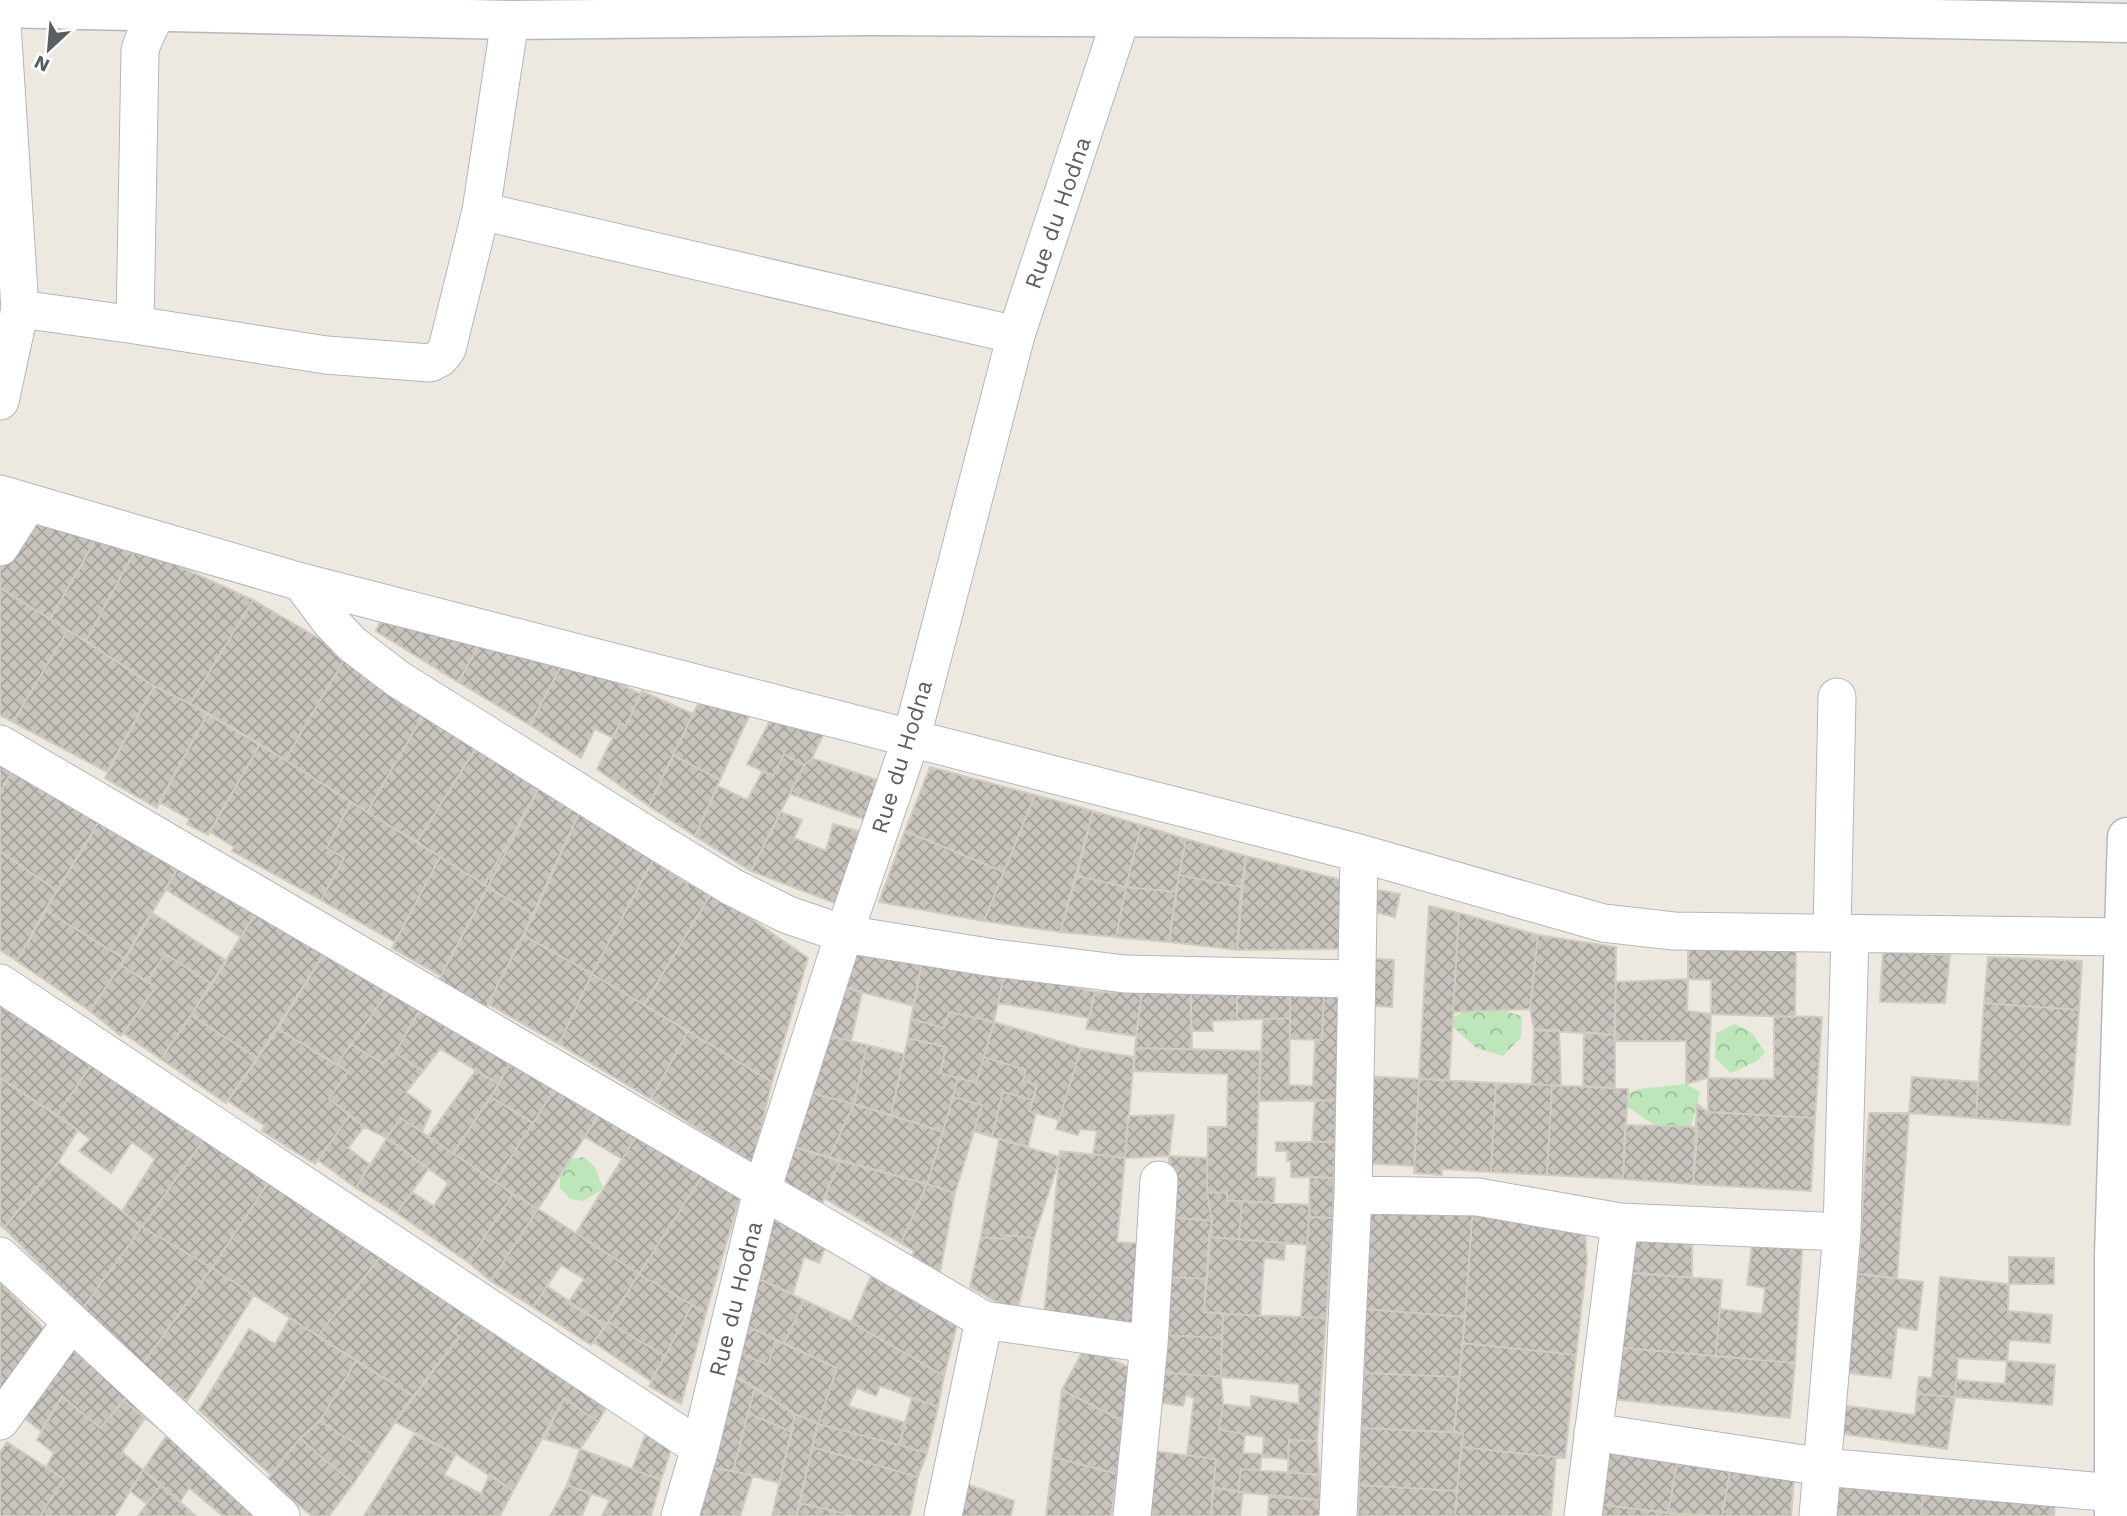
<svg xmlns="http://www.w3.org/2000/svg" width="2127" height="1516" font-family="'Work Sans',sans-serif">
<defs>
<pattern id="forest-crowns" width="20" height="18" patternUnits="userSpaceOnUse" patternTransform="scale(1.75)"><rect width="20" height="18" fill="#bde6bb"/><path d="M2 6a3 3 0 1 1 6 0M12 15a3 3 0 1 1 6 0" fill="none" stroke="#9dbe9b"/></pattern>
<pattern id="building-cross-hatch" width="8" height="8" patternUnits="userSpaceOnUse" patternTransform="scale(1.75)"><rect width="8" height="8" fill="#c8c4bd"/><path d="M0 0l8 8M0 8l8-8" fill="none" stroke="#a5a29d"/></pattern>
</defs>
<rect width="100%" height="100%" fill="#ede9e0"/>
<path fill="url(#forest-crowns)" d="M1500 1010 1522 1016 1521 1037 1503 1056 1476 1048 1452 1026 1453 1017 1465 1012Z
M1735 1024 1752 1033 1765 1053 1757 1061 1731 1073 1715 1058 1716 1033Z
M1686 1084 1700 1092 1691 1127 1656 1126 1626 1106 1627 1094 1639 1089Z
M584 1157 595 1167 603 1189 583 1201 570 1199 560 1188V1175L570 1159Z"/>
<path fill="url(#building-cross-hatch)" stroke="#d2cbbe" stroke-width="2" d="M37 516 99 534 50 619 0 588V569Z
M99 534 137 547 86 641 50 619Z
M137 547 253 600 190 704 154 686 86 641Z
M0 588 68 630 13 722 0 715Z
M253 600 347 655 285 760 190 704Z
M384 611 482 640 458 682 376 631Z
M68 630 154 686 107 772 13 722Z
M482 640 561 666 530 725 458 682Z
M347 655 425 712 367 812 285 760Z
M561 666 601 675 641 694 626 726 620 723 613 738 595 729 581 758 530 725Z
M154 686 208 713 157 808 105 778Z
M642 691 693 714 649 806 597 769 620 723 626 726Z
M700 700 749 716 720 780 673 755Z
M425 712 478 745 417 842 367 812Z
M208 713 260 744 208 835 187 824 189 819 159 802Z
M771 719 825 731 812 758 804 765 784 754 773 776 747 764Z
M260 744 351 802 327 848 344 858 321 900 232 851 234 847 210 832Z
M478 745 541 784 488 887 417 842Z
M784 754 804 765 751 871 695 836 718 786 747 800 763 771 773 776Z
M673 755 720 780 695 836 649 806Z
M0 756 16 763 0 793Z
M812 758 877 780 866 820 790 794 804 765Z
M16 763 103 815 57 891 0 851V793Z
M930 767 1035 795 1004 872 905 831Z
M541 784 580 811 534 915 484 885Z
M1035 795 1093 811 1060 932 984 921Z
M351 802 440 857 395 942 321 900 344 858 327 848Z
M580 811 653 860 592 974 523 935Z
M1093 811 1141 825 1126 887 1077 876Z
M781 812 802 820 794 838 826 851 833 824 859 831 837 904 751 871Z
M103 815 180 865 125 959 45 910Z
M1141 825 1186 839 1176 892 1126 887Z
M905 831 1004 872 984 921 879 902Z
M1186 839 1246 856 1241 887 1179 875Z
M0 851 57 891 17 961 0 950Z
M1246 856 1342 880V949L1237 950Z
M440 857 488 887 441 976 392 948Z
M653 860 688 884 692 879 712 892 644 1005 592 974Z
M180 865 256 913 241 937 165 889Z
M1179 875 1241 887 1237 950 1169 942Z
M1077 876 1126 887 1116 937 1060 932Z
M488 887 534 915 486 1008 438 981Z
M1126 887 1176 892 1169 942 1116 937Z
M1373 889 1400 894 1395 917 1369 911Z
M712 892 808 958 772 1082 644 1005Z
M1429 906 1459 913 1449 1080 1419 1079Z
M45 910 125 959 90 1011 17 961Z
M151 912 227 961 212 984 165 954 147 982 121 965Z
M256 913 324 954 257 1058 191 1015Z
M1459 913 1538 935 1530 1009 1453 1012Z
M523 935 592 974 559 1044 488 1004Z
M1538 935 1616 947 1615 1035 1534 1030 1530 1009Z
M1688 944 1796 947 1795 1017 1711 1014V980L1688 979Z
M849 945 923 956 914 1006 835 985Z
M1883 951 1950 955 1945 1003 1880 1002Z
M165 954 212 984 161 1059 123 1033 156 987 147 982Z
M324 954 389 991 337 1064 278 1029Z
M923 956 1005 971 994 1022 949 1012 944 1028 911 1019Z
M1988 957 2082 961 2079 1010 1984 1003Z
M1368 958 1394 960 1392 1007 1364 1005Z
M121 965 156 987 121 1036 90 1011Z
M1005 971 1095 992 1089 1018 998 1003Z
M592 974 688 1031 651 1099 559 1044Z
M1688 979 1687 1011 1711 1014 1708 1078 1686 1084V1041H1614L1616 982Z
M835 985 862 992 851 1041 821 1034Z
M389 991 421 1008 395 1053 382 1063 351 1044Z
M1191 991 1237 992V1020L1212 1021 1213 1031H1191Z
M1191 991 1192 1049 1135 1048 1142 992Z
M1095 992H1142L1136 1036 1086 1029Z
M1237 992 1290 995V1018L1237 1020Z
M1290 995 1324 996 1322 1040 1290 1039Z
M1324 996 1342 997 1336 1100 1259 1101 1263 1019 1290 1018 1289 1085 1313 1086 1315 1040H1322Z
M0 999 96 1058 57 1115 0 1078Z
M1984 1003 2079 1010 2070 1125 1976 1118Z
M421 1008 512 1059 499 1084 440 1049 423 1071 395 1053Z
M949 1012 994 1022 976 1083 940 1073 946 1047 908 1038 911 1019 944 1028Z
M191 1015 257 1058 226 1103 161 1059Z
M1774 1016 1822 1017 1815 1118 1708 1112V1078L1774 1079Z
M994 1022 1081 1048 1059 1120 1029 1111 1037 1085 1023 1081 1026 1070 984 1057Z
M278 1029 348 1072 329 1099 350 1115 315 1164 262 1131 265 1126 228 1101Z
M1534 1030H1559L1561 1086 1532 1084Z
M688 1031 772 1082 753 1163 651 1099Z
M1584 1032 1615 1035V1088L1583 1086Z
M821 1034 867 1045 854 1104 807 1092Z
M908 1038 946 1047 940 1073 958 1078 943 1132 891 1115Z
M351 1044 382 1063 395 1053 423 1071 406 1092 431 1111 422 1132 401 1118 387 1138 364 1127 329 1099 348 1072 337 1064Z
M867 1045 904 1054 891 1115 854 1104Z
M1081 1048 1134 1057 1125 1158 1093 1154 1097 1131 1080 1129 1078 1135 1056 1129Z
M1135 1048 1260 1051 1256 1177 1275 1178 1274 1203 1227 1201V1193L1207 1192 1208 1127H1227L1228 1074 1134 1071Z
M984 1057 1026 1070 1023 1081 1037 1085 1033 1100 1003 1092 992 1137 974 1131 982 1105 953 1097 958 1078 976 1083Z
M96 1058 207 1135 142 1227 122 1211 155 1159 132 1142 111 1173 79 1151 90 1139 57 1115Z
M512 1059 555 1089 533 1123 491 1097Z
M476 1070 499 1084 453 1153 428 1137Z
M1365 1076 1419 1079 1414 1166 1360 1163Z
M1912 1077 1978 1082 1976 1118 1909 1113Z
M0 1078 78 1130 58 1162 4 1228 0 1225Z
M1419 1079 1496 1083 1491 1172 1442 1169V1175L1414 1173Z
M1496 1083 1552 1085 1547 1175 1491 1172Z
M1552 1085 1628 1089 1623 1179 1547 1175Z
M555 1089 600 1113 538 1209 495 1182Z
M807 1092 854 1104 829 1158 787 1145Z
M1003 1092 1033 1100 1029 1111 1036 1113 1028 1146 992 1137Z
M491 1097 533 1123 495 1182 453 1153Z
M953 1097 982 1105 955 1193 927 1184Z
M1336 1100 1335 1142H1312L1315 1101Z
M854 1104 943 1132 927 1184 829 1158Z
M1697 1104 1708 1112 1815 1118 1811 1191 1693 1184Z
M600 1113 637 1135 622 1159 585 1137Z
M1869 1113H1909L1897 1278 1858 1274Z
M350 1115 364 1127 348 1148 369 1164 356 1188 318 1160Z
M1174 1115 1169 1156 1125 1158 1128 1116Z
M401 1118 513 1194 468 1262 397 1213 412 1192 434 1206 448 1183 387 1138Z
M1625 1125 1698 1127 1693 1184 1623 1179Z
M207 1135 272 1177 212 1268 142 1227Z
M637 1135 703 1175 639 1274 576 1233Z
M387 1138 428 1169 397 1213 356 1188Z
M999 1139 1060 1157 1034 1238 1005 1235 1003 1239 981 1237Z
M1276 1142H1335L1334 1178 1291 1177V1161H1287V1151H1276Z
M787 1145 840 1160 822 1204 779 1181Z
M1060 1151 1125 1158 1117 1242 1145 1244 1136 1324 1044 1314Z
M1169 1156 1207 1158V1192L1212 1221 1170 1217Z
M840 1160 927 1184 901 1243 824 1198Z
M58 1162 142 1227 83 1308 4 1228Z
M703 1175 740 1197 706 1313 639 1274Z
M272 1177 384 1252 318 1336 212 1268Z
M1310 1177 1334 1178 1333 1218 1309 1217Z
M927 1184 955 1193 940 1272 912 1256 914 1251 901 1243Z
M1207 1192 1227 1193V1201H1242L1239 1239 1209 1237 1212 1221Z
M513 1194 538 1209 491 1281 468 1262Z
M1368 1199 1473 1207 1465 1317 1365 1309Z
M1242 1201 1310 1205 1307 1245 1239 1239Z
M1473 1207 1585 1234 1587 1261 1576 1355 1463 1343Z
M538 1209 639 1274 606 1326 568 1303 584 1279 561 1265 533 1307 491 1281Z
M1170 1217 1212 1221 1207 1279 1166 1277Z
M1309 1217 1333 1218 1326 1318 1301 1317Z
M771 1218 826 1246 819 1263 804 1257 793 1294 752 1276Z
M142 1227 212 1268 142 1365 83 1308Z
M1633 1232 1692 1238V1278L1620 1272Z
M1005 1235 1034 1238 1019 1304 1008 1308 970 1287 981 1237 1003 1239Z
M1803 1235 1795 1363 1716 1356 1720 1309 1762 1314 1765 1288 1747 1285 1752 1246Z
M1209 1237 1285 1243 1284 1260 1264 1258 1260 1316 1204 1312Z
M384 1252 469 1312 452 1330 459 1337 413 1396 318 1336Z
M2009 1257 2054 1258V1284H2009Z
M212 1268 254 1295 187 1401 142 1365Z
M1620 1272 1722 1280 1716 1356 1613 1347Z
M639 1274 692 1305 665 1356 608 1322Z
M1858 1274 1923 1282 1917 1330 1897 1327 1891 1378 1847 1373Z
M752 1276 804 1300 784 1344 739 1322Z
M871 1276 957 1325 944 1376 851 1322Z
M1166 1277 1207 1279 1204 1312 1223 1314 1222 1338 1161 1335Z
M1940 1277 2009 1284 2008 1311 2052 1315 2050 1343 2009 1340 2007 1361 1958 1358 1955 1397 1917 1394 1919 1377 1932 1378Z
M0 1282 46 1331 0 1393Z
M547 1286 606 1326 591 1345 533 1307Z
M804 1300 851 1322 944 1376 938 1407 880 1386 876 1396 857 1388 848 1406 906 1423 899 1445 818 1424 837 1368 784 1344Z
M692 1305 706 1313 681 1404 649 1386Z
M1365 1309 1465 1317 1459 1377 1364 1373Z
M469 1312 610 1401 598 1422 564 1398 513 1491 456 1454 395 1422 459 1337 452 1330Z
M1223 1314 1326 1318 1317 1441 1289 1440 1288 1459 1262 1457 1264 1437 1219 1430 1223 1404 1251 1408V1396L1299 1404V1384L1221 1377Z
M290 1318 356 1361 320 1421 300 1438 271 1475 199 1410 249 1329 275 1344Z
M608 1322 665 1356 651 1381 593 1342Z
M739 1322 837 1368 818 1424 795 1414 728 1372Z
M739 1322 776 1340 768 1365 733 1350Z
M1161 1335 1222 1338 1221 1377 1157 1372Z
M64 1343 128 1395 100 1428 62 1396 41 1431 20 1415Z
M1463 1343 1576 1355 1565 1458 1461 1447 1463 1433 1454 1432Z
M1085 1347 1133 1369 1123 1421 1062 1390Z
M1613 1347 1795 1363 1790 1418 1612 1399Z
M356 1361 413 1396 373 1455 320 1421Z
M2007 1361 2055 1365 2052 1405 1955 1397 1956 1380 2005 1384Z
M728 1372 755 1387 733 1471 701 1466Z
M1157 1372 1221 1377 1223 1404 1219 1430 1245 1434 1243 1453 1262 1454 1260 1470 1241 1469 1238 1492 1213 1487 1216 1459 1187 1455 1194 1398 1186 1395 1183 1406 1156 1402Z
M1364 1373 1459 1377 1454 1432 1361 1428Z
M755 1387 795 1414 792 1432 748 1413Z
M1062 1390 1123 1421 1117 1474 1053 1457Z
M1917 1394 1955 1397 1947 1449 1837 1433 1841 1405 1915 1415Z
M128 1395 262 1503 253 1516H223L189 1488 180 1502 143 1470 167 1435 124 1401Z
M62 1396 100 1428 124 1401 145 1418 122 1452 143 1470 115 1516H40L64 1479 46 1467 54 1453 37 1440Z
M564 1398 598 1422 580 1449 544 1439Z
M912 1398 938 1407 927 1453 899 1445Z
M748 1413 792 1432 779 1483 733 1471Z
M795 1414 818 1424 796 1516H772Z
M320 1421 373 1455 353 1484 300 1438Z
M818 1424 899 1445 927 1453 918 1477 812 1447Z
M648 1428 674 1441 661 1480 632 1469Z
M1361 1428 1463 1433 1457 1491 1359 1485Z
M414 1435 456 1454 444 1475 481 1494 490 1474 513 1491 500 1516H364Z
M1603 1437 1679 1453 1668 1513 1595 1504Z
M300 1438 353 1484 329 1516H312L268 1479Z
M1289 1440 1317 1441 1319 1475 1288 1472Z
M7 1442 64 1479 40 1516H0V1452Z
M812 1447 918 1477 910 1516H855L800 1503Z
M1461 1447 1556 1457 1551 1516H1455Z
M580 1449 661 1480 651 1516H602L610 1500 567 1485Z
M1154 1451 1216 1459 1211 1516H1146Z
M1679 1453 1732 1461 1722 1516 1668 1513Z
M1053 1457 1117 1474 1111 1516H1046Z
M1732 1461 1794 1477 1791 1516H1722Z
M701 1466 753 1475 740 1516H687Z
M1241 1469 1319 1475 1320 1500 1238 1492Z
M143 1470 161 1485 147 1504 130 1491Z
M1838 1479 1924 1489 1921 1516H1835Z
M961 1482 1014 1501 1011 1516H953Z
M161 1485 196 1516H138Z
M567 1485 591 1494 582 1516H550Z
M1359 1485 1457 1491 1455 1516H1358Z
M1213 1487 1243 1492 1240 1516H1211Z
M1924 1489 2055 1506 2054 1516H1921Z
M1269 1497 1320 1500 1319 1516H1268Z
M800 1503 855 1516H797Z
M1595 1504 1696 1516H1594Z"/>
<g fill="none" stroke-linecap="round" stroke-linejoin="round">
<defs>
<path id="minor" d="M159 0C158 19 145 29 140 51L135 325 326 355 430 363 440 358 447 349 481 211 510 20
M481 211 1016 335
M20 309 135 325
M0 401 20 309 1 8
M0 494 301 582 1359 853 1603 923 1674 931 2125 937
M0 547 28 503
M301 582 330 621 352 644 398 679 663 845 732 887 788 915 844 934 994 958 1125 974 1354 979
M0 744 984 1320 943 1516
M1832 933 1837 697
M0 983 700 1448
M1353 1195 1478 1197 1620 1222 1842 1232
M0 1256 281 1516
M984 1320 1149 1344
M0 1421 70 1324
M1593 1432 1823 1467 2114 1493
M680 1516 700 1448 762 1190 844 934 912 736 1016 335 1127 0
M1132 1516 1149 1344 1159 1180
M1338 1516 1353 1195 1359 853
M1583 1516 1620 1222
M1818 1516 1842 1232 1850 934"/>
<path id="secondary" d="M0 8 510 20 870 16 1477 19 1836 17 2127 23
M2114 1516V1255L2127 837"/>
</defs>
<use href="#minor" stroke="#b3b7bc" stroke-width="39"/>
<use href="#secondary" stroke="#b4b8be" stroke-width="41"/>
<use href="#minor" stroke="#fff" stroke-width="37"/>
<use href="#secondary" stroke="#fff" stroke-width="38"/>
</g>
<g text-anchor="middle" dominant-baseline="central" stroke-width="5" stroke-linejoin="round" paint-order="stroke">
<g font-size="23" fill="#595e62" stroke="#fff">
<text transform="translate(1058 213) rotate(-71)">Rue du Hodna</text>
<text transform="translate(902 757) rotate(-73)">Rue du Hodna</text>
<text transform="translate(736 1299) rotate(-76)">Rue du Hodna</text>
</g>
</g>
<g transform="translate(49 49) rotate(206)" stroke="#ffffff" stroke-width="5" paint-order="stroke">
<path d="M0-5L12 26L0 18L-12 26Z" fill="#595e62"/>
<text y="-10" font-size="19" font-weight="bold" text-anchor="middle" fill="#595e62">N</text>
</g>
</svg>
